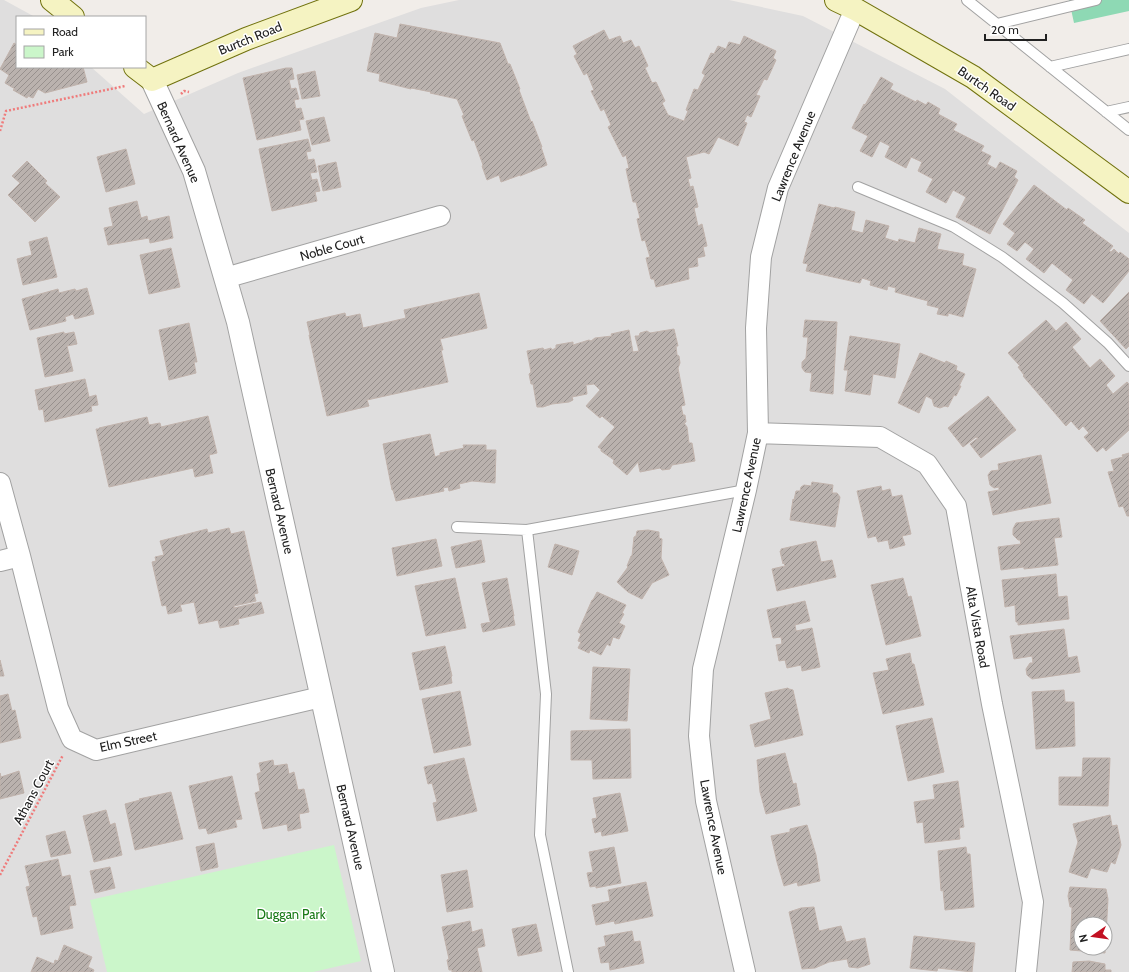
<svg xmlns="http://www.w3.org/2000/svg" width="1129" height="972" font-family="Cabin,sans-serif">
<defs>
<pattern id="building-hatch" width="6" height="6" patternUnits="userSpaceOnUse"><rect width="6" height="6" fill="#bab2ae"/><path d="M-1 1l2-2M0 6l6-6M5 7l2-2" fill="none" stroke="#97908d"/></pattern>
</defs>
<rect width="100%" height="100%" fill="#f1ede9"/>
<path fill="#dfdede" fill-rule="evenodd" d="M0 0H4L35 17H17V67H91L144 114 238 73 421 8 459 0H729L803 16 945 89 1129 233V972H0ZM1081 924H1105V948H1081Z"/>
<path fill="#cbf6ca" d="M334 845 361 961 313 972H107L90 900Z"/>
<path fill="#8ed9b4" d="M1069 0H1129V11L1074 23Z"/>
<path fill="url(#building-hatch)" stroke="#c1b3ac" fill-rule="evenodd" d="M400 24 500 43 508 64H510L520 89 519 90 531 122 532 121 542 147H541L547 165 520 176V175L501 182 499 175 487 180 482 166 483 165 474 140 472 141 462 116 464 115 457 99 430 93 431 92 411 88V89L379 81 380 74 367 71 375 33 397 38Z
M604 30 609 40 620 36 623 43 631 40 635 48 639 46 648 66 645 68 652 83 656 82 665 101 662 103 668 115 684 121 688 111 686 110 694 89 698 90 705 75 702 73 711 53 714 54 718 46 726 49 729 42 740 45 744 36 776 51 773 58 776 60 767 80 764 79 756 95 760 96 751 117 747 115 744 122 747 123 738 146 718 137 709 154 704 152 686 157 691 178 688 179 690 187 693 186 698 207 694 208 698 226 702 224 707 246 703 247 705 256 697 258 698 266 688 268 689 279 656 287 654 279H651L646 258 650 257 645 240 642 241 637 219 640 218 636 202H633L626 169 629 168 626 155 623 157 608 127 611 125 604 109 601 111 591 91 594 90 587 73 584 75 574 56 577 54 573 46Z
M14 43 17 45V67H83L87 82 45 93 38 89 33 98 28 96 27 98 13 90 15 89 5 83 9 75 0 69Z
M286 68H292L294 79 289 80 291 89 296 88 299 99 294 100 296 109 301 108 304 119 299 120 301 130 257 140 243 78Z
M315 71 320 96 302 99 297 75Z
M881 77 893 84 890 89 916 102 917 100 926 105 928 102 940 109 938 114 957 124 953 130 984 146 981 151 991 156 987 164 996 169 1000 162 1017 171 1014 177 1018 180 990 234 956 217 966 197 953 190 946 203 926 192 933 179 918 171 922 162 911 157 906 168 885 157 890 146 880 141 872 157 860 151 868 136 852 128 864 104 865 105Z
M324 117 330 141 312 145 306 121Z
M308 139 311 151 306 152 308 160 314 159 317 172 310 173 312 180 317 179 320 191 315 192 317 201 272 211 259 149Z
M126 149 135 184 106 192 97 157Z
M27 161 47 181 45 183 60 197 35 222 8 195 20 183 12 176Z
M336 162 341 187 323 191 318 166Z
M1034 185 1067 210 1068 208 1085 220 1082 223 1113 246 1109 251 1111 252 1114 249 1119 254 1120 252 1129 259V271L1103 303 1092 294 1084 304 1066 290 1073 280 1052 263 1044 273 1026 259 1034 249 1025 242 1017 251 1007 244 1015 233 1003 224Z
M137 201 141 218 147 216 148 221 169 216 173 238 150 243 149 238 108 245 104 228 113 226 109 208Z
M819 204 834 208 835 207 855 212 851 230 863 233 866 220 889 226 885 238 898 242 899 239 915 243 919 228 941 234 937 249 964 254 962 265 976 269 963 317 948 313V316L937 314 939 308 927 305 928 301 895 292 896 288 888 286 887 290 870 285 871 281 862 278 860 283 806 271 808 264 803 263Z
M47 237 57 277 23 285 17 259 32 255 29 242Z
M171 248 180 287 149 294 140 255Z
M87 288 94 314 75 319 73 314 65 317 66 321 30 330 22 299 58 289 59 293 75 289 76 291Z
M1129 292V346L1126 349 1100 321Z
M479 293 487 328 440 339 443 350H441L448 382 367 400 369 406 327 416 309 335H310L307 322 345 313 346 317 360 314 363 328 406 318 404 310Z
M805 320 837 322 833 394 810 391 812 373 805 372 802 368V362L806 358 808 337H803Z
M1046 320 1056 331 1066 322 1081 339 1072 347 1090 368 1100 359 1115 376 1106 385 1113 394 1127 382 1129 384V430L1106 451 1103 447 1097 452 1084 437 1089 433 1083 426 1079 430 1071 421 1066 426 1023 376 1024 375 1018 367 1020 366 1008 353Z
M189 323 197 362H194L196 373 169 380 159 330Z
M674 329 678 346H676L677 355 679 356 680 363 678 368 685 405 681 406 683 415H685L686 422 684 423 687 427 689 443H692L695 461 672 465 670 469 662 470 660 468 640 472 638 462 627 475 613 463 614 460 601 451V449L598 447 615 427 602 416 600 418 586 406 600 390 594 384 586 385 587 394 572 397 573 400 569 402 552 404 543 407H537L533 384H531L529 374 531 372 527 351 543 348 544 350 551 348 552 350 556 348V345L573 342V345L589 340 591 341 595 338 612 336 611 334 629 330 633 352 639 351 635 336H639L640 333 647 331 650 333Z
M64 332V334L74 332 77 344 67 346 73 371 45 377 37 338Z
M850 336 900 344 895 378 873 374 870 395 845 391 848 370H844Z
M920 353 945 363 946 361 957 366 956 370 965 374 959 386H961L956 396 954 395 948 407 945 406 940 408 934 406 932 399 926 396 919 413 898 403Z
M85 379 89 397 96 395 98 405 91 406 92 411 45 422 43 409 39 410 35 390Z
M988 396 1016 430 981 458 970 444 978 438 976 437 963 447 948 428Z
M208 416 217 453 209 455 213 473 195 477 193 468 109 487 96 429H99V428L147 417 149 425 160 423 161 427Z
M430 434 435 457 440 455V453L464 448 463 445H486V450H496L495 483 472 481 459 484 460 488 449 491 448 487 443 488 444 491 396 501 393 490H392L383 444Z
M1129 453V516H1127L1123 506 1119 507 1108 472 1114 471 1111 460 1123 457 1122 455Z
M1041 455 1051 503 993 515 988 492 999 490V487L994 488 990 485 988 475 991 471 999 470 998 464Z
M812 482 833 485 832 493H837L840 497 835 527 790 520 793 499 794 500 796 491H800L801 487 804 485 811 486Z
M881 486 882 491 890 489 892 497 902 495 911 534 902 536 905 545 890 549 888 540 878 542 876 536 868 538 857 491Z
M1059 518 1062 537 1054 538 1058 565 1024 569V567L1001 570 998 547 1021 544 1020 540H1018L1013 535V529L1016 523Z
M229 528 231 534 244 531 258 593 254 594 256 601 234 606V608L261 602 264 613 238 619 239 624 220 628 218 620 199 624 194 602 180 605 182 611 168 614 166 605 162 606 152 562 156 561 155 557 164 555 160 541 207 529 208 533Z
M648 530 659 532V538L662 539 661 558 669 575 652 583 642 599 628 592 617 582 628 567 627 566 631 556H632L634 537 636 536 637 531Z
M436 539 442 566 397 576 392 548Z
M481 540 485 562 456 568 451 547Z
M816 541 821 562 832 560 836 577 777 591 772 569 785 566 784 563 783 564 780 551H781V549Z
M555 544 579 551 572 575 548 567Z
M1056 574 1058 597 1067 596 1069 619 1018 625V622H1016L1015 605 1005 607 1002 580Z
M455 578 466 628 426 636 415 586Z
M507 578 514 616H513L515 625 483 632 481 624 491 622 490 621 482 583Z
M903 578 908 597 911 596 921 636 886 645 871 585Z
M597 592 626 605 622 613 624 614 619 623 625 626 619 639 613 637 610 646 607 644 601 655 590 650 589 653 578 648 581 642 578 641 581 634 578 632 592 600H593Z
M805 601 810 621 795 625 796 631 812 628 820 667 802 671 801 665 787 668 785 660 779 661 776 645 782 644 781 637 773 638 767 610Z
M1064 629 1068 658 1077 656 1080 672 1032 679 1027 675 1026 669 1030 663H1033L1032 656 1014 659 1010 636Z
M445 646 452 676 451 677 452 683 420 690 412 653Z
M910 653 912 664H914L924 705 883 714 873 673 889 670 886 659Z
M0 660 4 676H0Z
M593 667 630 669 627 721 590 719Z
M788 688 789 689 793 690 803 735 755 747 750 725 771 719 765 693Z
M1064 690 1065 702H1074L1075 746 1036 749 1032 692Z
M460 691 471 745 434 753 422 699Z
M8 694 12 711 15 710 21 738 0 743V696Z
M932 718 944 772 908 781 896 726Z
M630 729 631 778 593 779 592 760H571V731Z
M785 753 793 784 796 783 800 805 766 814 760 792 757 760Z
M464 758 477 811 437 821 433 803 437 802 432 783 428 784 424 767Z
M1083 758H1110L1108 806 1059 805V777H1082Z
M273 760 274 766 287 764 289 774 294 772 298 790 304 789 309 812 299 814 301 828 288 831 287 824 263 829 255 793 260 791 257 774 261 772 259 763Z
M19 771 24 793 0 799V773L1 777Z
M232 776 242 819 235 820 237 827 208 834 206 828 199 829 189 786Z
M958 781 964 827 959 828 960 839 925 843 923 822 917 823 914 802 935 799 933 785Z
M171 792 183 839 135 850 125 804 140 800 139 799Z
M620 793 628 831 602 836 601 831 595 833 592 819 597 818 593 798Z
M106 810 110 825 115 823 122 855 94 862 83 816Z
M1110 815 1112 826 1117 825 1121 845 1115 864 1111 862 1107 872 1091 868 1087 878 1069 872 1078 842 1073 824Z
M807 825 816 855 820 881 798 886 797 882 784 886 777 862 771 836 790 832V829Z
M65 831 71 853 51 857 46 836Z
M214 843 218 867 201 871 196 847Z
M614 847 621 883 596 888V886L590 887 587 873 593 872 589 852Z
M966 847 967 854H970L974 907 945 910 943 890 941 891 938 851Z
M58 859 62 877 70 875 76 905 69 906 73 928 41 935 37 916 33 917 26 887 30 886 25 866Z
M110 867 115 888 95 893 90 871Z
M467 870 473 907 447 912 441 875Z
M646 882 653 916 615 924 614 921 596 925 592 905 610 901 608 890Z
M1070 887 1106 889 1108 899 1105 953 1070 950 1072 907H1070L1068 896ZM1081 924H1105V948H1081Z
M814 907 819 931 841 926 846 942 865 938 870 964 858 968 849 967 847 959 829 962 815 968 802 969 789 912 801 908Z
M470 921 472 932 482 929 485 946 477 948 482 972H452V970H449L447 960 449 959 442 927Z
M536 924 542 951 518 956 512 929Z
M632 931 634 942 640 941 644 963 610 970 609 962 601 963 598 948 606 946 604 936Z
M914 936 975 943 972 972 938 968 937 971 910 968Z
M64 945 92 957 88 967 94 970 93 972H31L37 957 54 964 55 960 58 961Z
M1089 961 1105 964V970H1111V972H1072L1073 962Z"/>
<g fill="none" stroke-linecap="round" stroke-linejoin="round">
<defs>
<path id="service" d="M967 0 1129 130
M997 24 1096 0
M1050 67 1129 49
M1106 112 1129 107
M858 187 954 227 1002 257 1063 303 1108 343 1129 366
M457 527 527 530
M568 972 540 835 546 694 527 530 746 490"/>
<path id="minor" d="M225 278 440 216
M758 433 880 437 927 464 956 506 992 704 1033 902 1026 972
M0 483 20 556
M0 561 20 556 58 708 72 739 96 750 321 697
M745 972 706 801 699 736 703 669 746 490 758 433 756 328 761 257 778 188 855 9"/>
<path id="tertiary" d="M152 80 194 171 238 322 383 972"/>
<path id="secondary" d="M52 0 73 17
M836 0 855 9 973 77 1129 192
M135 67 152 80 246 39 351 0"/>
</defs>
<use href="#service" stroke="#a2a2a2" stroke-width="12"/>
<use href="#minor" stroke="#a2a2a2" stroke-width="22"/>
<use href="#tertiary" stroke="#a2a2a2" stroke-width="24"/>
<use href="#secondary" stroke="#71720e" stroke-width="24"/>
<path stroke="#ef7b7b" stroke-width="2.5" stroke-dasharray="2 2" stroke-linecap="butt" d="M181 94 184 91 189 92
M0 131 6 111 125 86
M0 875 63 755"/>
<use href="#service" stroke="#fff" stroke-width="10"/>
<use href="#minor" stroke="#fff" stroke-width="20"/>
<use href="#tertiary" stroke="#fff" stroke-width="22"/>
<use href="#secondary" stroke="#f5f3c2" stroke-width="22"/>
</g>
<g text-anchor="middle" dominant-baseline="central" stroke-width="3" stroke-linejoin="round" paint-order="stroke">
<g font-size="13" fill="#212121" stroke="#fff">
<text transform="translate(250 38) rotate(-22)">Burtch Road</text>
<text transform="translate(987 88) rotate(35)">Burtch Road</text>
<text transform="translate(179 142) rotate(66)">Bernard Avenue</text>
<text transform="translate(793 156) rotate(-68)">Lawrence Avenue</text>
<text transform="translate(332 247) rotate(-16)">Noble Court</text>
<text transform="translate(746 485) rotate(-78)">Lawrence Avenue</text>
<text transform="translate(280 511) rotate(77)">Bernard Avenue</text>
<text transform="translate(978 627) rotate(80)">Alta Vista Road</text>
<text transform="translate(128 741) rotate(-12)">Elm Street</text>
<text transform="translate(33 792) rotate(-62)">Athans Court</text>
<text transform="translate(351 827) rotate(77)">Bernard Avenue</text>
<text transform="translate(714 827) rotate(79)">Lawrence Avenue</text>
</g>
<g font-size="13" fill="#177915" stroke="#fff">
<text x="291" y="914">Duggan Park</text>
</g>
</g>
<rect x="16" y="16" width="130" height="52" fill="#ffffff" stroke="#a6a6a6"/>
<rect x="24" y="29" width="20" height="6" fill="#f5f3c2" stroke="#a6a6a6"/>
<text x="52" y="36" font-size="12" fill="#212121">Road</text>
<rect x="24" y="46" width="20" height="12" fill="#cbf6ca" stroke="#a6a6a6"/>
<text x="52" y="56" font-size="12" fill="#212121">Park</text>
<g transform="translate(1093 936) rotate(257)"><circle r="19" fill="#ffffff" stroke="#a6a6a6"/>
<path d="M0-3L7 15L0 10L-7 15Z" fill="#c21022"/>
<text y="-6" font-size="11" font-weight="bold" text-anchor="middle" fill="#212121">N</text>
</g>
<path d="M985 34v6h61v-6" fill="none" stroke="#212121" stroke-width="2"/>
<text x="991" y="34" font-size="12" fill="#212121" stroke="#ffffff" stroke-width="3" paint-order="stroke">20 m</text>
</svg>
